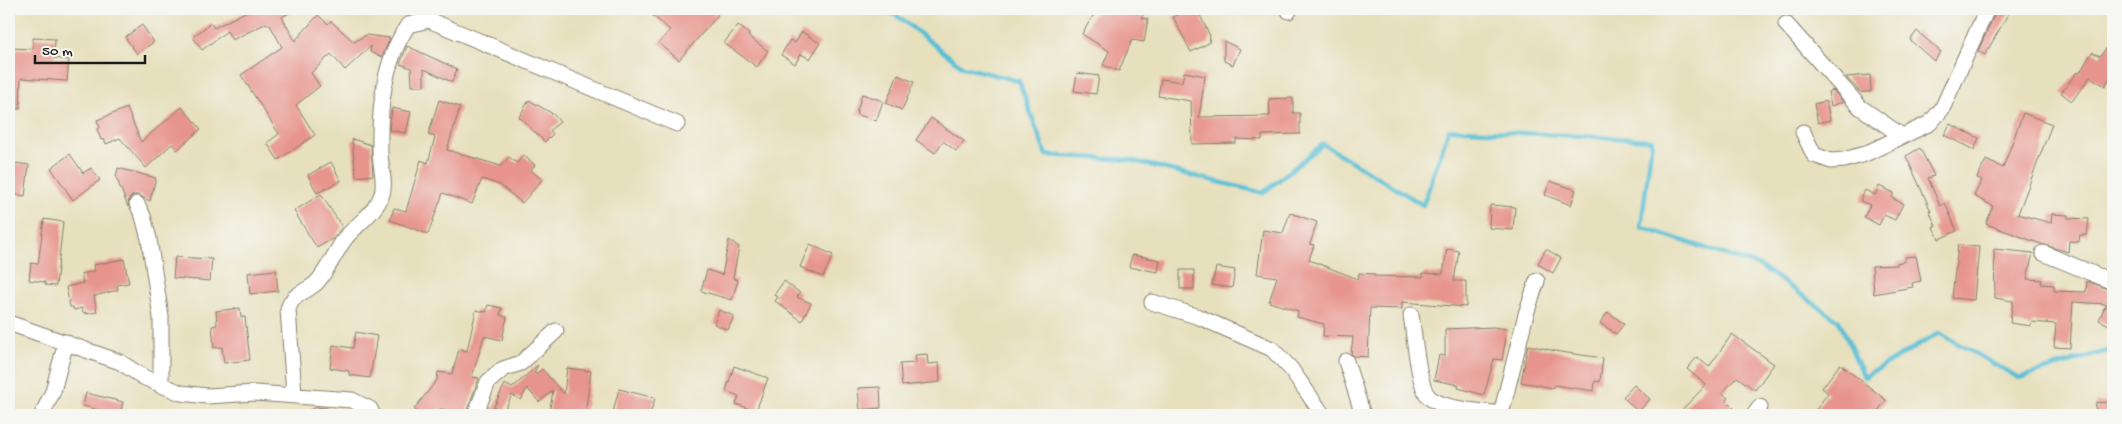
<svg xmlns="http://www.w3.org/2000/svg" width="2122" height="424" font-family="'Gochi Hand',sans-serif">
<rect width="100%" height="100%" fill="#f6f6f2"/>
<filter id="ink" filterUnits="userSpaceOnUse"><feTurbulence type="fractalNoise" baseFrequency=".02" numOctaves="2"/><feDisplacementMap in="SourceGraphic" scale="10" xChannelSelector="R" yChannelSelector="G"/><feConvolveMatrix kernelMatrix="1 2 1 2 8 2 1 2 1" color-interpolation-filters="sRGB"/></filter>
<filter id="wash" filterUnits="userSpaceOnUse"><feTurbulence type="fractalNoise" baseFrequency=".0096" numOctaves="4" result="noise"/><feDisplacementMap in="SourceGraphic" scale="20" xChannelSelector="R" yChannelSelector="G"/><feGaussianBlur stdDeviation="1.12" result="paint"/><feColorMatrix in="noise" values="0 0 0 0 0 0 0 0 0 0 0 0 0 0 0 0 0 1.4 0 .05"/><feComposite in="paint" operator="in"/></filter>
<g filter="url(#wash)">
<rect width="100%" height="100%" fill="#e7e0bd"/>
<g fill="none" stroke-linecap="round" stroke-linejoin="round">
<path stroke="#57bed4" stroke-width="4.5" d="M877 9 896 15 963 67 1019 81 1046 155 1130 160 1263 193 1323 144 1423 205 1449 129 1652 140 1641 227 1760 266 1839 321 1864 377 1939 333 2019 378 2113 349"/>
</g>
<g id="blocks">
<path fill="#e7948c" d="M251 9H296L282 17 295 41 318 15 328 24 331 21 354 42 366 35 390 38 382 57 370 52 371 46 345 70 331 54 311 73 320 86 296 105 315 135 278 160 267 143 279 134 241 75 282 47 270 25 269 26 267 23 232 40 227 31 202 50 193 37 211 23 214 28Z
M645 9H710L718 15 679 60 659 43 670 30Z
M1097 9H1147L1141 18 1148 19 1144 42 1132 40 1119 71 1103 65 1109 51 1082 34Z
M1189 9H1197L1210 36 1209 43 1191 52 1173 17Z
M1997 9H2011L1985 55 1978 51Z
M142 25 154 42 137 54 125 37Z
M738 25 749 34 748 36 768 51 757 67 724 43Z
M1917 31 1941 52 1934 61 1910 40Z
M802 32 820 43 810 59 801 54 795 64 781 55 790 40 795 43Z
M33 38 55 39 54 58 69 60 67 81 21 78 20 109H9V48L33 49Z
M2113 40V72L2105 86 2090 77 2072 101 2061 93 2077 72 2079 74 2092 52 2100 56Z
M1224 41 1240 49 1233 65 1224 61Z
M407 46 457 69 452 82 424 69V86H412L411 68 400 64Z
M1184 72 1205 76 1199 117 1270 116 1269 99 1293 98V113H1300V134L1262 135V140L1236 139V143L1192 144 1191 101 1158 96 1161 79 1182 82Z
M1077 73 1099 76 1096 94 1074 91Z
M898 75 914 82 902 110 886 103Z
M1870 75 1871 92H1860L1846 77Z
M1833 90 1843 102 1831 106 1828 92Z
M862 94 883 101 876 121 856 114Z
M439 100 460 107 447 150 501 166 509 157 517 163 523 155 535 165 531 170 542 180 522 203 500 185 482 179 472 204 443 193 428 234 390 220 394 208 406 211 421 160 428 163 435 137 428 135Z
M529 100 553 114 560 122 550 130 553 134 545 142 519 117Z
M1826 101 1830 120 1818 123 1814 104Z
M182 107 201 129 177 150 172 144 146 168 120 138 106 144 104 139 101 140 97 129 100 128 97 120 127 108 141 142Z
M392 108 411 112 406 133 389 130Z
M2023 113 2052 124 2018 214 2051 223 2052 214 2068 215V218L2089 219 2087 235H2080L2079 242 2069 241 2068 252 2041 244 1986 224 1993 206 1974 196 1982 180 1977 178 1986 160 2003 168Z
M931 118 964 141 956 151 943 141 935 153 916 140Z
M1950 124 1979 138 1974 150 1944 135Z
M352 139 371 145 373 175 356 177Z
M1920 148 1934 176 1928 178 1940 206 1945 203 1957 231 1939 239 1933 227 1936 226 1929 210 1931 211 1906 156Z
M70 154 83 173 91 168 100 180 73 200 51 168Z
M9 162 29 165 25 196 9 193Z
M331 162 341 181 317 193 308 175Z
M118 168 156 178 150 201 138 195H133L129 199 128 207 116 177Z
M1550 181 1576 190 1571 205 1545 195Z
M1879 186 1894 193 1892 198 1903 204 1895 220 1884 215 1879 225 1864 217 1870 205 1860 201 1865 190 1875 195Z
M321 194 342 227 334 238 317 248 294 211Z
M1490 205 1515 207 1513 230 1489 228Z
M1290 213 1317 222 1310 244 1314 245 1309 260 1358 279 1359 273 1374 274V276L1423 277V273L1443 274 1447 249 1459 251 1454 281H1466V307L1402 302V309L1370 308 1368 357 1354 356 1351 354 1353 337 1323 336 1324 324 1297 317 1298 311 1269 302 1277 277 1257 274 1263 230 1283 233Z
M44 219 63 222 56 286 45 285V282L29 280 31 263 38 264Z
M729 240 739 247 733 278 738 280 732 300 701 291 707 270 722 275Z
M810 244 833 255 823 277 800 267Z
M1958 245 1979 247 1974 300 1952 298Z
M1546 249 1561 258 1553 273 1538 264Z
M1994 249 2033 253 2027 279 2042 280 2041 284 2054 285V291L2086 292 2087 281 2113 291V327L2099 320 2106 304 2073 302 2070 348 2054 347 2056 324 2032 322 2031 326 2010 323 2013 301 1995 298Z
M1132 255 1160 260 1158 272 1129 267Z
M1916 256 1921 281 1912 283 1913 287 1874 294 1872 266 1897 265V263L1905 261V257Z
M175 257 212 259 210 281 173 278Z
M124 259 129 283 117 285 118 290 94 296 97 312 86 314V312L83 313 82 308 74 310 73 307H70L66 287 83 283 81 274 95 271 93 265Z
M1216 267 1235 270 1232 288 1212 285Z
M276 270 278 291 250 294 248 273Z
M1180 270H1194V289H1180Z
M784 281 800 293 797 297 811 303 802 321 775 301 778 297 774 295Z
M488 305 502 308 500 315 507 317 502 340 484 336 472 377 479 378 478 381 466 413 440 409 435 415H421L414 409 437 380 438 372 452 374 459 349 467 351 476 310 486 312Z
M240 308 241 317H245L250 360 224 363 222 347 214 348 212 326 217 325 216 311Z
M719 310 734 316 728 330 714 324Z
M1608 312 1624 324 1616 334 1600 323Z
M1493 327 1507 329 1505 343 1502 360 1494 359 1484 395 1458 388 1459 385 1434 380 1439 355 1445 356V329Z
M356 332 377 336 370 378 349 375V371L330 368 333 345 353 348Z
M1732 334 1774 364 1755 390 1737 377 1722 393 1728 398 1726 400 1734 408 1727 415H1677L1706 385 1687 369 1697 357 1709 367Z
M1528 345 1560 352 1603 358 1600 382 1595 381 1594 391 1554 385 1553 388 1521 382Z
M927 354 928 364 939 363 940 382 902 386 900 364 916 363 915 355Z
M1840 364 1886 400 1875 415H1812L1828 393 1822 388Z
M538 365 534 373 536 374 542 369 564 394 567 368 591 371 585 415H549L553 390 539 402 527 388 521 400 512 395 502 415H490L505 384 512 388Z
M734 366 768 378 756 411 736 404 739 396 726 391Z
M1634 385 1650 399 1638 412 1623 397Z
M880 387 881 408 860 410 858 388Z
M619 389 655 398 650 415H627L613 412Z
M86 393 123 402 120 415 83 406Z
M2096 402 2113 403V415H2095Z
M315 407 327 408 331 415H301Z"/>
</g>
</g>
<g filter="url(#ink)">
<use href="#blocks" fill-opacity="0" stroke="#827e6c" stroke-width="1"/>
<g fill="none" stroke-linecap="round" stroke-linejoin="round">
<defs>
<path id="minor" d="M1289 11 1290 9
M1786 24 1860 107 1902 136
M1803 132 1814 155 1831 161 1844 160 1865 154 1930 123 1942 109 1987 9
M137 204 143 216 149 239 161 317V386
M2043 253 2113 282
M1152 302 1199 317 1272 349 1291 369 1323 415
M1411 315C1414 332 1418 387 1429 397 1443 410 1483 411 1501 414
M9 323 120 362 143 377 181 393 207 396 255 393 352 400 370 409 373 415
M1346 361 1363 415
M294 394 288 309C293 293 303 294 315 284 324 277 336 251 344 240 356 224 376 213 382 194 386 182 380 165 380 152 379 109 383 62 408 25L429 20 677 124
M42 415 53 391 66 342
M475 415 488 382 503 369 521 363 556 331
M1503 415 1501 414 1526 314 1537 281
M1754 415 1760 407"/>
</defs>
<use href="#minor" stroke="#827e6c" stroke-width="17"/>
<use href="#minor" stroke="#fff" stroke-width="15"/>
</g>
</g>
<rect width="2122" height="424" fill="none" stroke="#f6f6f2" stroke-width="30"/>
<path d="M35 55v8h110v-8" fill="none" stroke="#1c1c1c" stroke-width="2.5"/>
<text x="42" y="55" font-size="15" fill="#1c1c1c" stroke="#f6f6f2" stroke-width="4" paint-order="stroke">50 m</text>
</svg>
